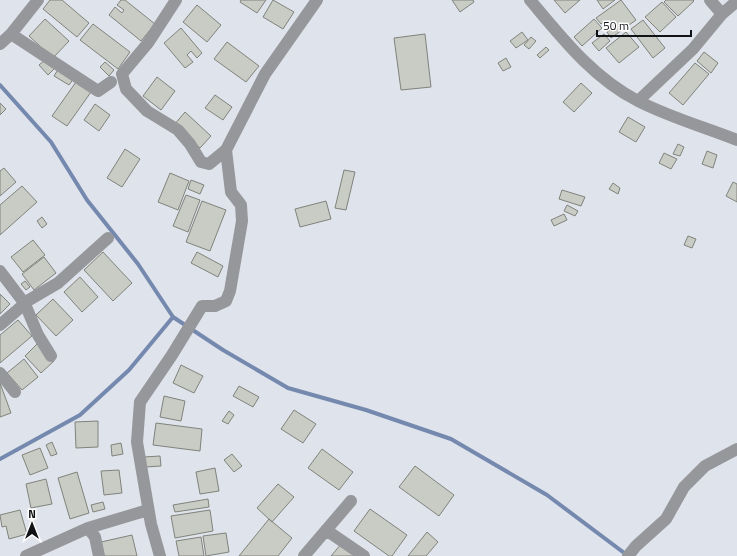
<svg xmlns="http://www.w3.org/2000/svg" width="737" height="556" font-family="'Titillium Web',sans-serif">
<rect width="100%" height="100%" fill="#dfe3eb"/>
<g fill="none" stroke-linecap="round" stroke-linejoin="round">
<path stroke="#7589af" stroke-width="4" d="M0 85 51 142 87 200 138 264 173 317 223 350 288 388 366 410 451 439 547 495 627 555
M0 459 80 415 129 370 173 317"/>
</g>
<path fill="#c9ccc4" stroke="#80837c" d="M50 0H62L89 23 77 37 43 9Z
M121 0H125L155 24 141 41 109 15 115 7 122 13 124 10 117 5Z
M241 0H266L257 13 240 2Z
M273 0 294 12 283 29 263 17Z
M452 0H473L474 2 460 12Z
M554 0H580L565 13Z
M597 0H615L603 9Z
M621 0 636 20 611 38 607 32 611 29 605 21 601 24 596 18Z
M666 0H693L694 1 678 16 664 2Z
M662 2 676 17 660 32 645 17Z
M197 5 221 25 207 42 183 22Z
M45 19 69 41 53 58 29 36Z
M594 19 602 28 582 46 574 37Z
M643 20 665 48 653 58 631 29Z
M93 24 130 52 118 69 80 40Z
M181 28 202 53 197 58 191 51 187 55 193 62 185 68 164 43Z
M522 32 528 40 516 48 510 41Z
M626 32 639 47 619 63 606 48Z
M425 34 431 87 401 90 394 38Z
M604 34 610 41 599 51 592 43Z
M531 37 536 41 529 49 524 45Z
M227 42 259 66 246 82 214 59Z
M546 47 549 50 540 58 537 55Z
M704 52 718 63 711 73 697 61Z
M506 58 511 67 503 71 498 63Z
M46 59 55 68 48 75 39 65Z
M105 62 114 70 109 76 100 67Z
M695 63 709 74 683 105 669 93Z
M59 68 74 78 69 85 54 76Z
M157 77 175 91 161 110 143 96Z
M76 82 91 92 67 126 52 116Z
M581 83 592 93 574 112 563 102Z
M215 95 232 107 223 120 205 108Z
M0 103 6 109 0 115Z
M95 104 110 115 99 131 84 120Z
M185 112 211 136 200 148 174 125Z
M628 117 645 127 636 142 619 132Z
M678 144 684 147 680 156 673 154Z
M125 149 140 159 122 187 107 178Z
M707 151 717 155 713 168 702 164Z
M664 153 677 159 671 169 659 163Z
M4 168 16 182 0 196V171Z
M344 170 355 172 346 210 335 208Z
M170 173 189 181 178 210 158 202Z
M191 180 204 185 200 194 188 189Z
M733 182 737 184V202L726 196Z
M613 183 620 188 618 194 609 189Z
M22 186 37 202 0 235V205Z
M562 190 585 197 581 206 559 199Z
M186 195 200 200 188 232 173 226Z
M202 201 226 210 210 251 186 242Z
M326 201 331 219 300 227 295 209Z
M567 205 578 211 575 216 564 211Z
M564 214 567 220 554 226 551 220Z
M42 217 47 224 42 228 37 221Z
M688 236 696 239 692 248 684 245Z
M33 240 45 255 23 272 11 257Z
M103 252 132 283 113 301 84 270Z
M197 252 223 266 218 277 191 263Z
M44 257 56 273 34 290 22 274Z
M80 277 98 297 82 312 64 292Z
M25 281 30 287 26 290 21 284Z
M0 294 10 304 0 314Z
M53 299 73 320 56 336 36 315Z
M18 320 32 336 0 363V335Z
M37 344 54 361 41 373 25 356Z
M24 359 38 377 22 390 7 373Z
M181 365 203 376 194 393 173 383Z
M0 383 11 413 0 417Z
M239 386 259 397 253 407 233 396Z
M164 396 185 401 181 421 160 417Z
M294 410 316 424 303 443 281 429Z
M229 411 234 415 228 424 222 421Z
M98 421V447L76 448 75 422Z
M156 423 202 429 200 451 153 445Z
M52 442 57 454 51 456 46 445Z
M121 443 123 454 112 456 111 445Z
M40 448 48 468 30 475 22 455Z
M322 449 353 472 339 490 308 468Z
M232 454 242 466 234 472 224 460Z
M160 456 161 466 145 467 144 457Z
M415 466 454 495 439 516 399 487Z
M215 468 219 491 200 494 196 472Z
M119 470 122 493 104 495 101 471Z
M77 472 89 513 70 519 58 478Z
M46 479 52 504 31 508 26 484Z
M278 484 294 497 272 522 257 508Z
M208 499 209 507 175 512 173 505Z
M103 502 105 509 93 512 91 505Z
M370 509 407 535 392 556H389L354 531Z
M20 510 27 534 9 539 6 526 2 527 0 515Z
M210 510 213 531 175 538 171 516Z
M269 519 292 538 278 556H239Z
M427 532 438 542 426 556H408Z
M226 533 229 552 206 556 203 536Z
M132 535 137 556H104L101 542Z
M201 537 204 556H179L176 541Z
M342 543 357 556H331Z"/>
<g fill="none" stroke-linecap="round" stroke-linejoin="round">
<path stroke="#96979b" stroke-width="12" d="M176 0 148 43 122 74 126 89 147 111 178 130 190 144 201 162 209 164 226 150 265 74 317 0
M530 0C562 38 593 78 638 101 669 117 704 127 737 140
M710 0 722 14
M11 34 98 91 111 82
M0 44 11 34 38 0
M638 101 693 49 722 14 737 1
M0 271 25 304 38 335 51 356
M0 325 29 300 58 283 108 238
M0 373 15 392
M88 528 95 537 99 556
M326 530 364 556
M26 556 88 528 148 510
M160 556 151 524 137 442 140 402 172 355 202 306H215L226 301 230 291 242 221 241 205 231 192 226 150
M304 556 351 501
M628 556 636 546 666 519 684 487 705 466 737 449"/>
</g>
<g transform="translate(32 524)" stroke="#ffffff" stroke-width="3" paint-order="stroke">
<path d="M0-3L7 15L0 10L-7 15Z" fill="#111215"/>
<text y="-6" font-size="11" font-weight="bold" text-anchor="middle" fill="#111215">N</text>
</g>
<path d="M597 30v6h94v-6" fill="none" stroke="#111215" stroke-width="2"/>
<text x="603" y="30" font-size="12" fill="#111215" stroke="#ffffff" stroke-width="3" paint-order="stroke">50 m</text>
</svg>
